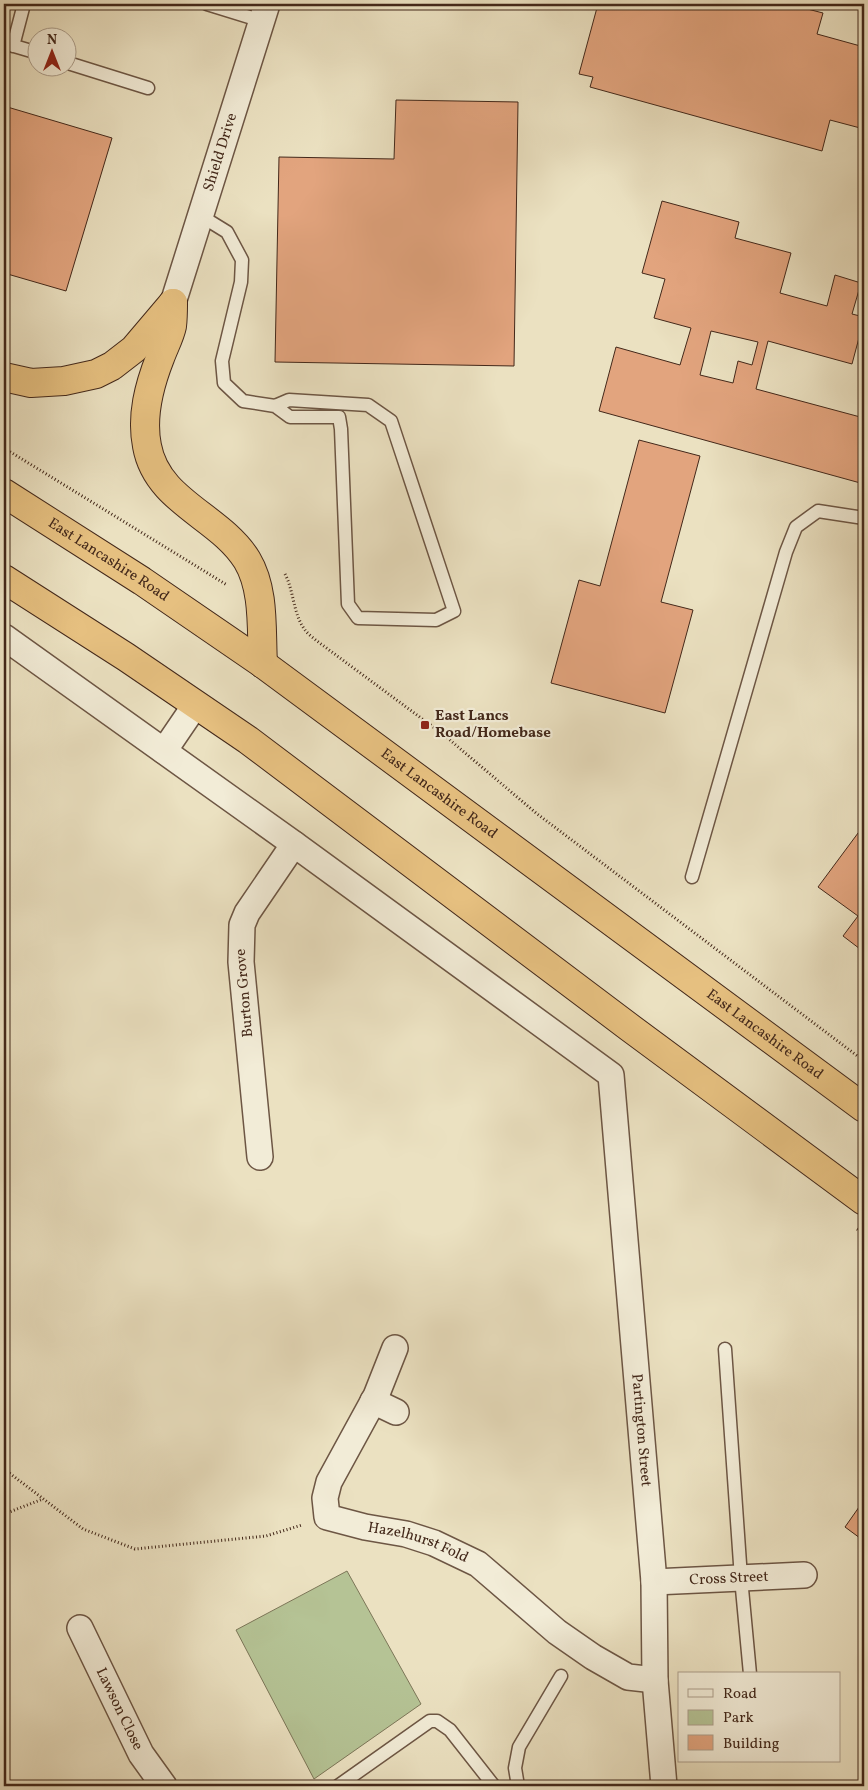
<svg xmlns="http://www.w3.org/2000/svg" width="868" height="1790" font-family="Vollkorn,serif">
<rect width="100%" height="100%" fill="#ebe1c1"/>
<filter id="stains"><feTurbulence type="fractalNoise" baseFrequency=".004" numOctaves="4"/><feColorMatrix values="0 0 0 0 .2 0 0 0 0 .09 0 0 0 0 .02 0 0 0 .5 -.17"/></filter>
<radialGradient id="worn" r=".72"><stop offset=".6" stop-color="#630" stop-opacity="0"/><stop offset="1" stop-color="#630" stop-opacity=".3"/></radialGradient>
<path fill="#b5c395" stroke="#7c7658" d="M347 1571 421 1704 314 1779 236 1630Z"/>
<path fill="#e2a47e" stroke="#43281a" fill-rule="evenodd" d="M598 4H788L823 13 817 34 864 47V129L830 120 822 151 590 87 593 77 579 74Z
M396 100 518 102 514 366 275 362 279 157 394 159Z
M4 106 112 138 66 291 4 273Z
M662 201 739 222 735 238 791 253 780 293 827 306 835 275 861 283 852 314 864 317V319L852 364 768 341 756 389 864 418V484L599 411 616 347 680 365 691 328 654 318 665 279 642 273ZM711 331 758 342 752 365 738 361 733 383 700 375Z
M639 440 700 456 661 602 693 610 665 713 551 683 579 580 600 586Z
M864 825V952L843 936 858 916 818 887Z
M864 1500V1541L845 1527Z"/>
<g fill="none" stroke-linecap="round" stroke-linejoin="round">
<defs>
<path id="service" d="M207 4 262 21
M4 43 38 53
M13 46 24 4
M68 63 148 88
M201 216 227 232 242 260 241 282 222 361 224 383 243 401 275 406 289 400 368 405 391 421 454 611 436 620 358 618 348 604 341 429 339 417H290L275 406
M692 877 786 552 796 527 818 511 864 518
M725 1349 741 1578 750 1674
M338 1786 430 1721H437L450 1730 494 1786
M518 1786 515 1768 519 1747 561 1676"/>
<g id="minor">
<path id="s1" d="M173 303 267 4"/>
<path id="s2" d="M4 637 294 844 611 1075 654 1582 655 1680 664 1786"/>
<path d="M164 751 196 704"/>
<path d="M260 1157 241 962 242 925 247 913 294 844"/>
<path id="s3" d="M395 1348 376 1396 329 1482 325 1498 327 1517 365 1527 406 1534 434 1543 478 1564 557 1632 593 1657 628 1677 655 1680"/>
<path d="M373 1401 396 1412"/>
<path id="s4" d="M654 1582 804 1575"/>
<path id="s5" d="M80 1628 141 1754 164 1786"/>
</g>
<g id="trunk">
<path d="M173 303C173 310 173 318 172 326 170 336 164 347 160 358 149 386 141 416 147 446 157 502 220 516 247 560 265 590 261 630 263 664"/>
<path d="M4 377 31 383 64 381 96 374 112 366 134 349 173 303"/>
<path id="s6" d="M4 493 142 581 263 664 864 1108"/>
<path d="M4 579 126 657 248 740 629 1027 864 1201"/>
</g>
</defs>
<use href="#service" stroke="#6d5644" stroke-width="15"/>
<use href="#minor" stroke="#6d5644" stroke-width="28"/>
<use href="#trunk" stroke="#43281a" stroke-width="30"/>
<path stroke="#43281a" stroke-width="3" stroke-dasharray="1 2.5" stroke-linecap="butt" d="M4 448 227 585
M285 574C294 591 293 614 305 630 308 634 313 638 317 641L444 735 536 813 864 1061
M857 1229 864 1234
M4 1469 83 1529 135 1549 266 1536 302 1525
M4 1514 43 1499"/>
<use href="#service" stroke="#f2ecd7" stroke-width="12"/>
<use href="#minor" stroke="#f2ecd7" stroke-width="25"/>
<use href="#trunk" stroke="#e6c080" stroke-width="28"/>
</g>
<rect fill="#8f2418" stroke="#f2ecd7" stroke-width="2" x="420" y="720" width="10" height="10" rx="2.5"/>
<g text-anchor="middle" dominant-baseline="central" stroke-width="4.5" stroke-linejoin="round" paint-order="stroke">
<g font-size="15" fill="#43281a" stroke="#f2ecd7">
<text stroke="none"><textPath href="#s1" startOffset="158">Shield Drive</textPath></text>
<text stroke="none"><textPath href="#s6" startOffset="124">East Lancashire Road</textPath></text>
<text stroke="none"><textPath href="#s6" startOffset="529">East Lancashire Road</textPath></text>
<text transform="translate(245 993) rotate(-95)">Burton Grove</text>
<text stroke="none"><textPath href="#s6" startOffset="934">East Lancashire Road</textPath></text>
<text stroke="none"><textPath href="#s2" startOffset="1105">Partington Street</textPath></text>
<text stroke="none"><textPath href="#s3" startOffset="280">Hazelhurst Fold</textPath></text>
<text stroke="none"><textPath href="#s4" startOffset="75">Cross Street</textPath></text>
<text stroke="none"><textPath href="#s5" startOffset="90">Lawson Close</textPath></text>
</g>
<g font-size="15" font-weight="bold" fill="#43281a" stroke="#f2ecd7" text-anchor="start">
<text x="435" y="716">East Lancs<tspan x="435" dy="17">Road/Homebase</tspan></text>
</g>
</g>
<rect width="868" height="1790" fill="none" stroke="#ebe1c1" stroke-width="20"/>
<rect x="5" y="5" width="858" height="1780" fill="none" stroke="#43281a" stroke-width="2.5"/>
<rect x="10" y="10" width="848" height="1770" fill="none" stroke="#43281a"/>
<rect x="678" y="1672" width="162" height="90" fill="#f2ecd7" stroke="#ac9e8b"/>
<rect x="688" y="1689" width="25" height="8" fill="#f2ecd7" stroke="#ac9e8b"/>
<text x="723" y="1698" font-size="15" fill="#43281a">Road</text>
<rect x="688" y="1710" width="25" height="15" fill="#b5c395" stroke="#ac9e8b"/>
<text x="723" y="1722" font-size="15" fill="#43281a">Park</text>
<rect x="688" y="1735" width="25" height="15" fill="#e2a47e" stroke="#ac9e8b"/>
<text x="723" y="1748" font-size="15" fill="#43281a">Building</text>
<g transform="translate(52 52)"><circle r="24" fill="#f2ecd7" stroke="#ac9e8b"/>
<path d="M0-4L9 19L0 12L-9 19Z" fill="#8f2418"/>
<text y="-8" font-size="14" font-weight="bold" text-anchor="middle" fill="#43281a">N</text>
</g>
<rect width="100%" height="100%" filter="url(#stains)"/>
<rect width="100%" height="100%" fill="url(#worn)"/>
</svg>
